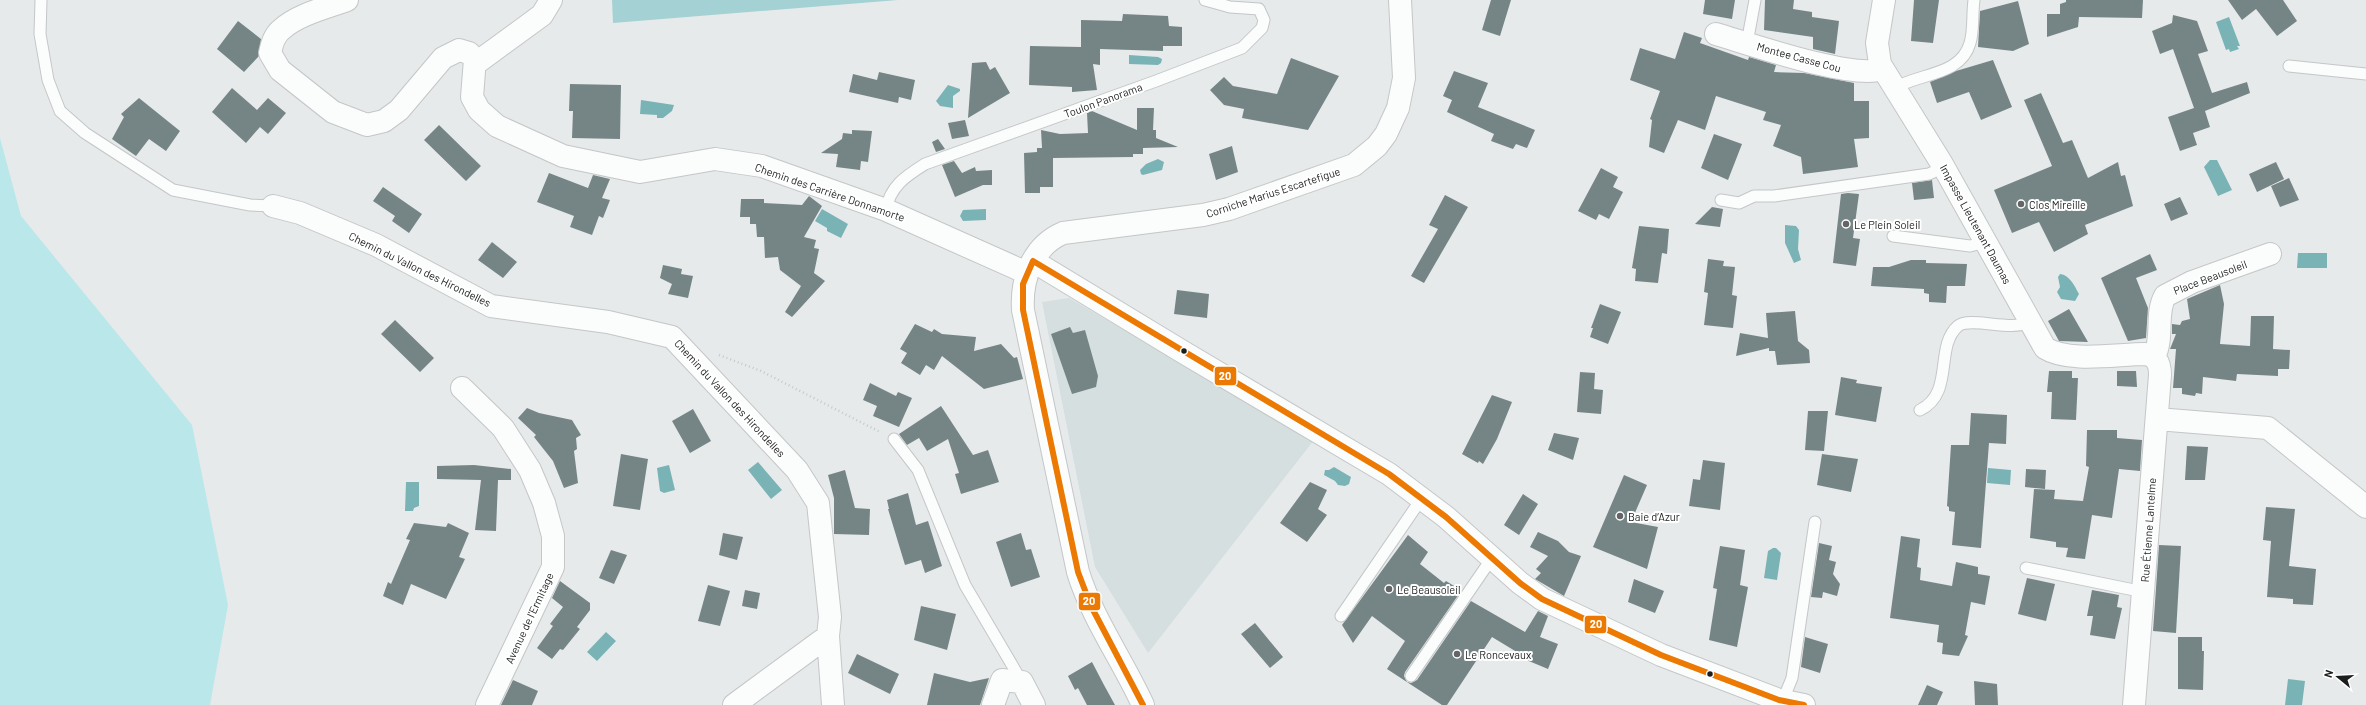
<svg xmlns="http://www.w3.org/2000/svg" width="2366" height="705" font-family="Barlow,sans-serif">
<rect width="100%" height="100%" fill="#e7eaeb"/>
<path fill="#d5dfdf" d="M1069 298 1314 440 1148 653 1095 567 1042 302Z"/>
<path fill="#bae7e9" d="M0 138 21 216 192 425 228 605 210 705H0Z"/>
<path fill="#a4d1d3" d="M612 0H898L613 23Z"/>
<path fill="#7ab3b6" d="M2229 17 2240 46H2237L2239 49 2230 52 2229 49 2226 50 2216 22Z
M1129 55 1158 57 1162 59 1161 63 1158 65 1129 64Z
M948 85 960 89V91L953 96V108L940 106 936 101Z
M641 100 674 105 672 111 663 118H657V115L640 114Z
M1158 159 1164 162 1162 170 1143 175 1141 174 1140 170 1146 164Z
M2210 160H2217L2232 190 2218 196 2204 167Z
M822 209 848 224 841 238 827 231V228L815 221Z
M986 209V220L963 221 960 216 963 210Z
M1785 225 1796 226 1799 230 1798 249 1801 260 1794 263 1785 243Z
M2298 253H2327V268H2297Z
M2060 274C2070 275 2075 287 2079 294L2075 301 2061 299 2057 292 2060 287 2058 277Z
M758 462 782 490 771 499 748 470Z
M669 465 675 490 664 493 660 491 657 468Z
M1334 467 1351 477 1349 484 1345 486 1338 485 1335 481 1324 475 1325 470H1329Z
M1988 468 2011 470 2010 485 1987 483Z
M406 482H419V506L414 508 413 511H405Z
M1773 548H1776L1781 553 1777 580 1764 578 1768 551Z
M606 632 616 641 597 661 587 652Z
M2288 679 2305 681 2302 705H2285Z"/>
<path fill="#758586" d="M1491 0H1511L1500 36 1482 30Z
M1705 0H1735L1732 19 1703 14Z
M1765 0H1794L1793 9 1812 12V17L1839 21 1835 54 1813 49V37L1764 30Z
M1914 0H1939L1933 43 1911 41Z
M2066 0H2143L2142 18 2079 17 2078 27 2047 37V14H2060V4L2066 2Z
M2228 0H2283L2297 21 2277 36 2256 9 2242 20Z
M2018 1 2029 44 2013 51 1978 47 1980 11Z
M1123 14 1168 16 1169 26 1182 27V46H1163V51L1100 49V65L1093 64 1097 90 1072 92V87L1029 85 1030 46 1081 47V20L1122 21Z
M2173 15 2197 21 2208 51 2198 54 2212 93 2247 82 2250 93 2205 111 2210 127 2193 133 2197 145 2180 151 2168 117 2194 108 2173 49 2160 54 2152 31 2172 23Z
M238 21 261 39 259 56 244 72 217 49Z
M1684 32 1702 38 1700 43 1748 60 1749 57 1776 65 1774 72 1804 73 1854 83V101H1869V138L1854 139 1858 167 1803 174 1801 157 1773 146 1781 125 1763 120 1766 112 1716 96 1705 130 1678 120 1664 153 1649 147 1652 120 1650 119 1660 91 1630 80 1640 48 1675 59Z
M1291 58 1339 76 1308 130 1242 118 1244 109 1224 105 1210 90 1224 77 1233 86 1277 94Z
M1993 60 2012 107 1981 120 1969 92 1937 103 1930 82 1956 71Z
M986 62 990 70 995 67 1010 93 968 118 972 63Z
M1454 71 1488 83 1478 107 1535 130 1527 148 1516 144 1513 149 1491 141 1494 134 1447 112 1452 100 1443 96Z
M879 72 915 80 911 100 899 97 898 103 849 92 853 74 877 80Z
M570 84 621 85 620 139 572 138 573 111H569Z
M232 88 257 110 268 98 286 113 268 134 260 127 246 143 212 112Z
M2041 93 2063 143 2072 140 2088 178 2118 162 2121 176 2125 175 2133 206 2085 225 2088 234 2054 252 2039 222 2012 233 1994 190 2052 166 2024 100Z
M139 98 180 131 166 151 149 139 136 156 112 139 124 117 121 114Z
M1137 108H1154L1153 130H1156V138L1178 147 1143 148V154H1133V157L1053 158V187H1040V193H1025L1024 153 1037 152V148H1042L1041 130 1060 134 1088 133 1087 113 1092 111 1137 130Z
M965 120 969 136 952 139 948 123Z
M439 125 481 166 466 181 424 140Z
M852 130 872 131 868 162 861 161 860 170 836 167 838 154 821 153 842 139 843 133 852 134Z
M1714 134 1742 144 1728 180 1701 168Z
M938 139 945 149 936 152 932 142Z
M1232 146 1238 172 1216 180 1209 154Z
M954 161 962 173 975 167 976 171 992 170V185H983L955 197 942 165Z
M2276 162 2284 179 2257 192 2249 174Z
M1601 168 1618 177 1613 187 1623 192 1609 219 1599 214 1596 220 1578 211Z
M549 173 588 188 593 175 610 179 602 198 610 200 603 218 599 216 592 235 570 227 574 216 537 202Z
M2289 178 2299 200 2280 207 2271 186Z
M1932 180 1934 198 1914 200 1912 183Z
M383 187 422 214 409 233 392 221 395 216 373 201Z
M1848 193 1859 194 1853 238 1860 239 1856 266 1833 263 1841 194Z
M1445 195 1468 207 1424 283 1411 276 1438 229 1429 225Z
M809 196 822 206 804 237 816 240 814 248 819 249 814 273 825 281 792 317 785 312 801 286 780 270 778 257 765 258 764 237H757L756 224H750V217H740L741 199H764V203L802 205Z
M2180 197 2188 214 2171 221 2164 204Z
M1712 207 1723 209 1720 227 1695 224Z
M1639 226 1669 229 1667 254 1662 253 1658 283 1635 281 1636 269 1632 268Z
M492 242 517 262 503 278 478 260Z
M2150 254 2157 270 2136 278 2148 308 2146 338 2128 341 2101 278Z
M1708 259 1724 261 1723 266 1735 267 1732 295 1737 296 1733 328 1704 325 1708 293 1704 292Z
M1911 260H1926V263L1967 264 1965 286H1947L1946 303 1929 302V294L1924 293V289L1871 286 1873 267H1889Z
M663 265 682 269 681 274 693 276 688 298 668 294 672 284 660 278Z
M2220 285 2224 304 2220 344 2250 346 2251 316H2274L2273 349 2290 350 2289 369H2278V376L2237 374 2236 381 2203 377 2202 394 2196 393 2195 396 2182 394V388H2173L2176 349H2170L2176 334H2172V324L2180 325 2182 321 2190 319 2187 299Z
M1177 290 1209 294 1207 318 1174 314Z
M1600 304 1621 312 1608 344 1590 337 1593 328H1591Z
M2069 309 2088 342 2059 341 2048 321Z
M1795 311 1798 341 1809 350 1810 363 1777 365 1775 351H1769V348L1736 356 1740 333 1768 338 1766 313Z
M395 320 434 358 420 372 381 334Z
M915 324 932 332 934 329 942 334 976 337 974 351 1001 344 1014 358 1017 357 1023 379 984 389 942 356 934 370 926 365 920 375 901 363 907 353 900 349Z
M1070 327 1073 333 1085 330 1098 376 1096 387 1072 394 1051 334Z
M2049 371H2072V378H2078L2076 420 2051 419 2052 392H2047Z
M2117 371H2136L2137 387 2117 386Z
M1580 372 1595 373 1594 389 1603 390 1601 414 1577 412Z
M1841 377 1857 380 1856 383 1882 387 1876 422 1835 415Z
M870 383 896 396 898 392 912 398 899 427 873 416 877 406 863 400Z
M1492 395 1512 402 1497 439 1483 464 1479 461 1478 463 1462 454Z
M941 406 973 455 988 450 999 482 961 494 955 474 959 473 948 439 927 451 919 438 907 445 899 434Z
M527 408 539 413 572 420 581 435 576 438 577 449 574 451 578 483 564 488 553 461 534 437 536 435 518 418Z
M693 409 711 441 690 453 672 421Z
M1808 411H1828L1824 451 1805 450Z
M1971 413 2007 415 2006 444 1989 443 1981 548 1952 545 1955 512 1949 511V507L1947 506 1951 445H1969Z
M2087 430H2117V438L2142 440 2140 471 2119 469 2112 518 2092 515 2085 559 2066 557 2068 548 2056 547V542L2030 538 2034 489 2055 490 2054 499 2083 501 2089 467 2086 466Z
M1554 433 1579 438 1573 460 1548 450Z
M2187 446 2208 447 2205 480H2185Z
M621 454 648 459 640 510 613 506Z
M1822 454 1858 459 1851 492 1817 485Z
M1703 460 1725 463 1720 510 1689 506 1693 479 1700 480Z
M474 465 511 469V480H498L496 531 475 530 481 480 437 479V466Z
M2026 469 2046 470 2045 489 2025 487Z
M845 470 855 508 870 509 869 535 834 534V498L828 475Z
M1624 475 1647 485 1631 522 1658 527 1647 569 1593 547Z
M1310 482 1327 490 1318 509 1327 515 1307 542 1280 523Z
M908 493 916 525 928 521 942 566 925 573 921 560 905 565 888 509H889L887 500Z
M1523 494 1538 504 1519 535 1504 525Z
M2266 507 2295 509 2289 566 2316 569 2313 605 2293 604V599L2267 597 2271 541 2263 540Z
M414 523 446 527 448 523 469 533 459 557 465 559 446 599 411 584 403 605 383 596 388 582 391 584 410 540 406 539Z
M1538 532 1558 541 1569 552 1581 556 1564 596 1535 579 1541 573 1536 569 1548 556 1530 547Z
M723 533 743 537 737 560 719 555Z
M1021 533 1026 550 1031 549 1040 577 1011 587 996 542Z
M1408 535 1428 552 1420 564 1444 583 1446 581 1459 589 1456 592 1459 594 1405 672 1404 676 1407 682 1411 683 1417 680 1471 601 1525 632 1538 611 1548 616 1540 637 1558 644 1548 669 1524 659 1525 657 1492 637 1447 705H1442L1387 669 1405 641 1372 616 1353 643 1342 625Z
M1901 536 1920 539 1917 567 1921 568 1920 580 1952 586 1956 562 1978 567V574L1990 576 1985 605 1971 602 1965 635 1968 636 1959 656 1942 654 1943 643 1937 642 1939 625 1890 618Z
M1819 543 1832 546 1829 560 1836 562 1833 574 1840 584 1837 596 1823 592 1822 598 1811 597Z
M2159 545 2181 546 2176 633 2153 631Z
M1720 546 1745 550 1740 585 1748 587 1737 647 1709 640 1717 589 1713 588Z
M611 550 627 555 614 584 599 578Z
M2027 578 2055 584 2046 621 2018 614Z
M1634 579 1664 591 1655 613 1628 602Z
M560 581 590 603V610L577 627 580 629 563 650 560 649 552 659 537 648 553 626 550 624 563 607 552 598Z
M708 585 730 591 720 626 698 621Z
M745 590 760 593 757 609 742 606Z
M2092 590 2119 595 2117 607 2122 608 2115 639 2090 635 2093 616H2087Z
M921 606 956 614 947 650 914 640Z
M1255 623 1283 657 1270 668 1241 634Z
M1805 637 1828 644 1820 673 1801 667Z
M2178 637H2202V651H2204L2203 690 2178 689Z
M857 654 899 674 890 694 848 673Z
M1092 662 1104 685 1115 705H1087L1078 688 1075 690 1068 676Z
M934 673 970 682 989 678 980 705H927Z
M513 680 538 691 532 705H501Z
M1974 681 1997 684 1998 705H1975Z
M1927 685 1943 692 1937 705H1918Z"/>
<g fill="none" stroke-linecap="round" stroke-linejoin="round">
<defs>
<path id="lane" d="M41 0 40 34 48 80 60 111 85 133 173 190 250 205 273 206
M1747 43 1755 0
M2289 66 2366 74
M1895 88C1919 73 1961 76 1970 43 1974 30 1972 14 1974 0
M1721 200 1739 203 1754 196H1774L1929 174 1944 167
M886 210C890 186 906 176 925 164L1156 81 1242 48 1262 28 1264 20 1259 9 1230 7 1205 0
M1893 236 1970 246 1986 242
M1920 410C1955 393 1934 347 1958 326 1970 316 2011 332 2030 322
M894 439 918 470 965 585 1022 682
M2026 568 2144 592
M1341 616 1422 498
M1411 676 1492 558
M1783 700 1792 678 1815 522"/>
<path id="street" d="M347 0C326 8 299 14 282 29 274 35 272 44 270 53L280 70 333 112 367 125 384 121 399 110 443 58 459 50 469 53 475 59 472 97 479 110 497 126 563 156 640 172 715 159 762 166 886 210 1027 273
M1884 0 1877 43 1880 64 1942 164 2045 348C2069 363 2117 354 2145 354 2157 356 2160 364 2160 375L2134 705
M1716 34C1750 44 1853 80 1882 69
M475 64 542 15 551 0
M273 206 300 213 376 245 491 306 608 322 672 337 797 470 818 503 830 617 828 636 833 705
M1033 261 1183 352 1389 474 1446 517 1520 583 1542 599 1661 655 1779 700 1804 705
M2154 357C2164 337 2155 314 2165 296L2192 282 2270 254
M462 388 503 428 530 470 544 503 553 536V567L487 705
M2157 419 2268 428 2366 507
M734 705 828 636
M993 705 1002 680 1022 682 1034 705"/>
<path id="secondary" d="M1143 705C1123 661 1092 618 1078 572L1023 310C1021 278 1033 246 1063 233L1203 215 1229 209 1354 165 1377 146 1386 134 1398 108 1404 78 1400 0"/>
</defs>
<use href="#lane" stroke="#c4c6c7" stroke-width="13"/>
<use href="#street" stroke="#c4c6c7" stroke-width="24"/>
<use href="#secondary" stroke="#c4c6c7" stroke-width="24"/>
<path stroke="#c7c9c9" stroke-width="2.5" stroke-dasharray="1 3" stroke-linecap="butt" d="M719 355 761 371 880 432"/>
<use href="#lane" stroke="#fbfcfc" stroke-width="11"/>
<use href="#street" stroke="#fbfcfc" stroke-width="22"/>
<use href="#secondary" stroke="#fbfcfc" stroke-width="22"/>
<defs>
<path id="bus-1" d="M1033 261 1389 474 1446 517 1520 583 1542 599 1661 655 1779 700 1804 705
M1033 261 1023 284V310L1078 572 1091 606 1143 705"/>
</defs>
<use href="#bus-1" stroke="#fff" stroke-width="9"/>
<use href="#bus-1" stroke="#ec7a02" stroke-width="6"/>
</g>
<g fill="#636566" stroke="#fff" stroke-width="1.5">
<circle cx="2021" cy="204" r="4"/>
<circle cx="1846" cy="224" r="4"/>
<circle cx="1620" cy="516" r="4"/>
<circle cx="1389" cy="589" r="4"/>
<circle cx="1457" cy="654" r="4"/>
</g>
<g fill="#1c1e1e" stroke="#fff" stroke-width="1.5">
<circle cx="1184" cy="351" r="3.5"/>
<circle cx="1710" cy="674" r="3.5"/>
</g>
<g text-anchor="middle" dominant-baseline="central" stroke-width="4" stroke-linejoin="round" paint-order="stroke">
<g font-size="11" fill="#1c1e1e" stroke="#fff">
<text transform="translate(1799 57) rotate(15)">Montee Casse Cou</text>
<text transform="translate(1103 100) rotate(-20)">Toulon Panorama</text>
<text transform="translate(830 192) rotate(19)">Chemin des Carrière Donnamorte</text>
<text transform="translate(1273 192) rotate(-18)">Corniche Marius Escartefigue</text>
<text transform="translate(1976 224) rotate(61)">Impasse Lieutenant Daumas</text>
<text transform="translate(420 269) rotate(26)">Chemin du Vallon des Hirondelles</text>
<text transform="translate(2210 277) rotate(-21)">Place Beausoleil</text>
<text transform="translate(730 398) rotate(47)">Chemin du Vallon des Hirondelles</text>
<text transform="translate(2148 530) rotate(-86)">Rue Étienne Lantelme</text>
<text transform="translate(529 618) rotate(-65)">Avenue de l'Ermitage</text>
</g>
<g font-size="11" fill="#1c1e1e" stroke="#fff" text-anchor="start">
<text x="2029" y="204">Clos Mireille</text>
<text x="1854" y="224">Le Plein Soleil</text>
<text x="1628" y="516">Baie d’Azur</text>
<text x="1397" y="589">Le Beausoleil</text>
<text x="1465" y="654">Le Roncevaux</text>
</g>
</g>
<g stroke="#fff" stroke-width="1.5">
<rect x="1214" y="366" width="23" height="20" rx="4" fill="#ec7a02"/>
<rect x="1078" y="592" width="23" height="19" rx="4" fill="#ec7a02"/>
<rect x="1584" y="615" width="23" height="19" rx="4" fill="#ec7a02"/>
</g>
<g font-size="11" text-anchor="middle" font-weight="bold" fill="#fff">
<text x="1225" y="380">20</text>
<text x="1089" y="605">20</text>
<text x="1596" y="628">20</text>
</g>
<g transform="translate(2338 677) rotate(288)" stroke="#ffffff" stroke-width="3" paint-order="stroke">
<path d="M0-3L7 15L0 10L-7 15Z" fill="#1c1e1e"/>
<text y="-6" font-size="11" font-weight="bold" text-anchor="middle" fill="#1c1e1e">N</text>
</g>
</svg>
